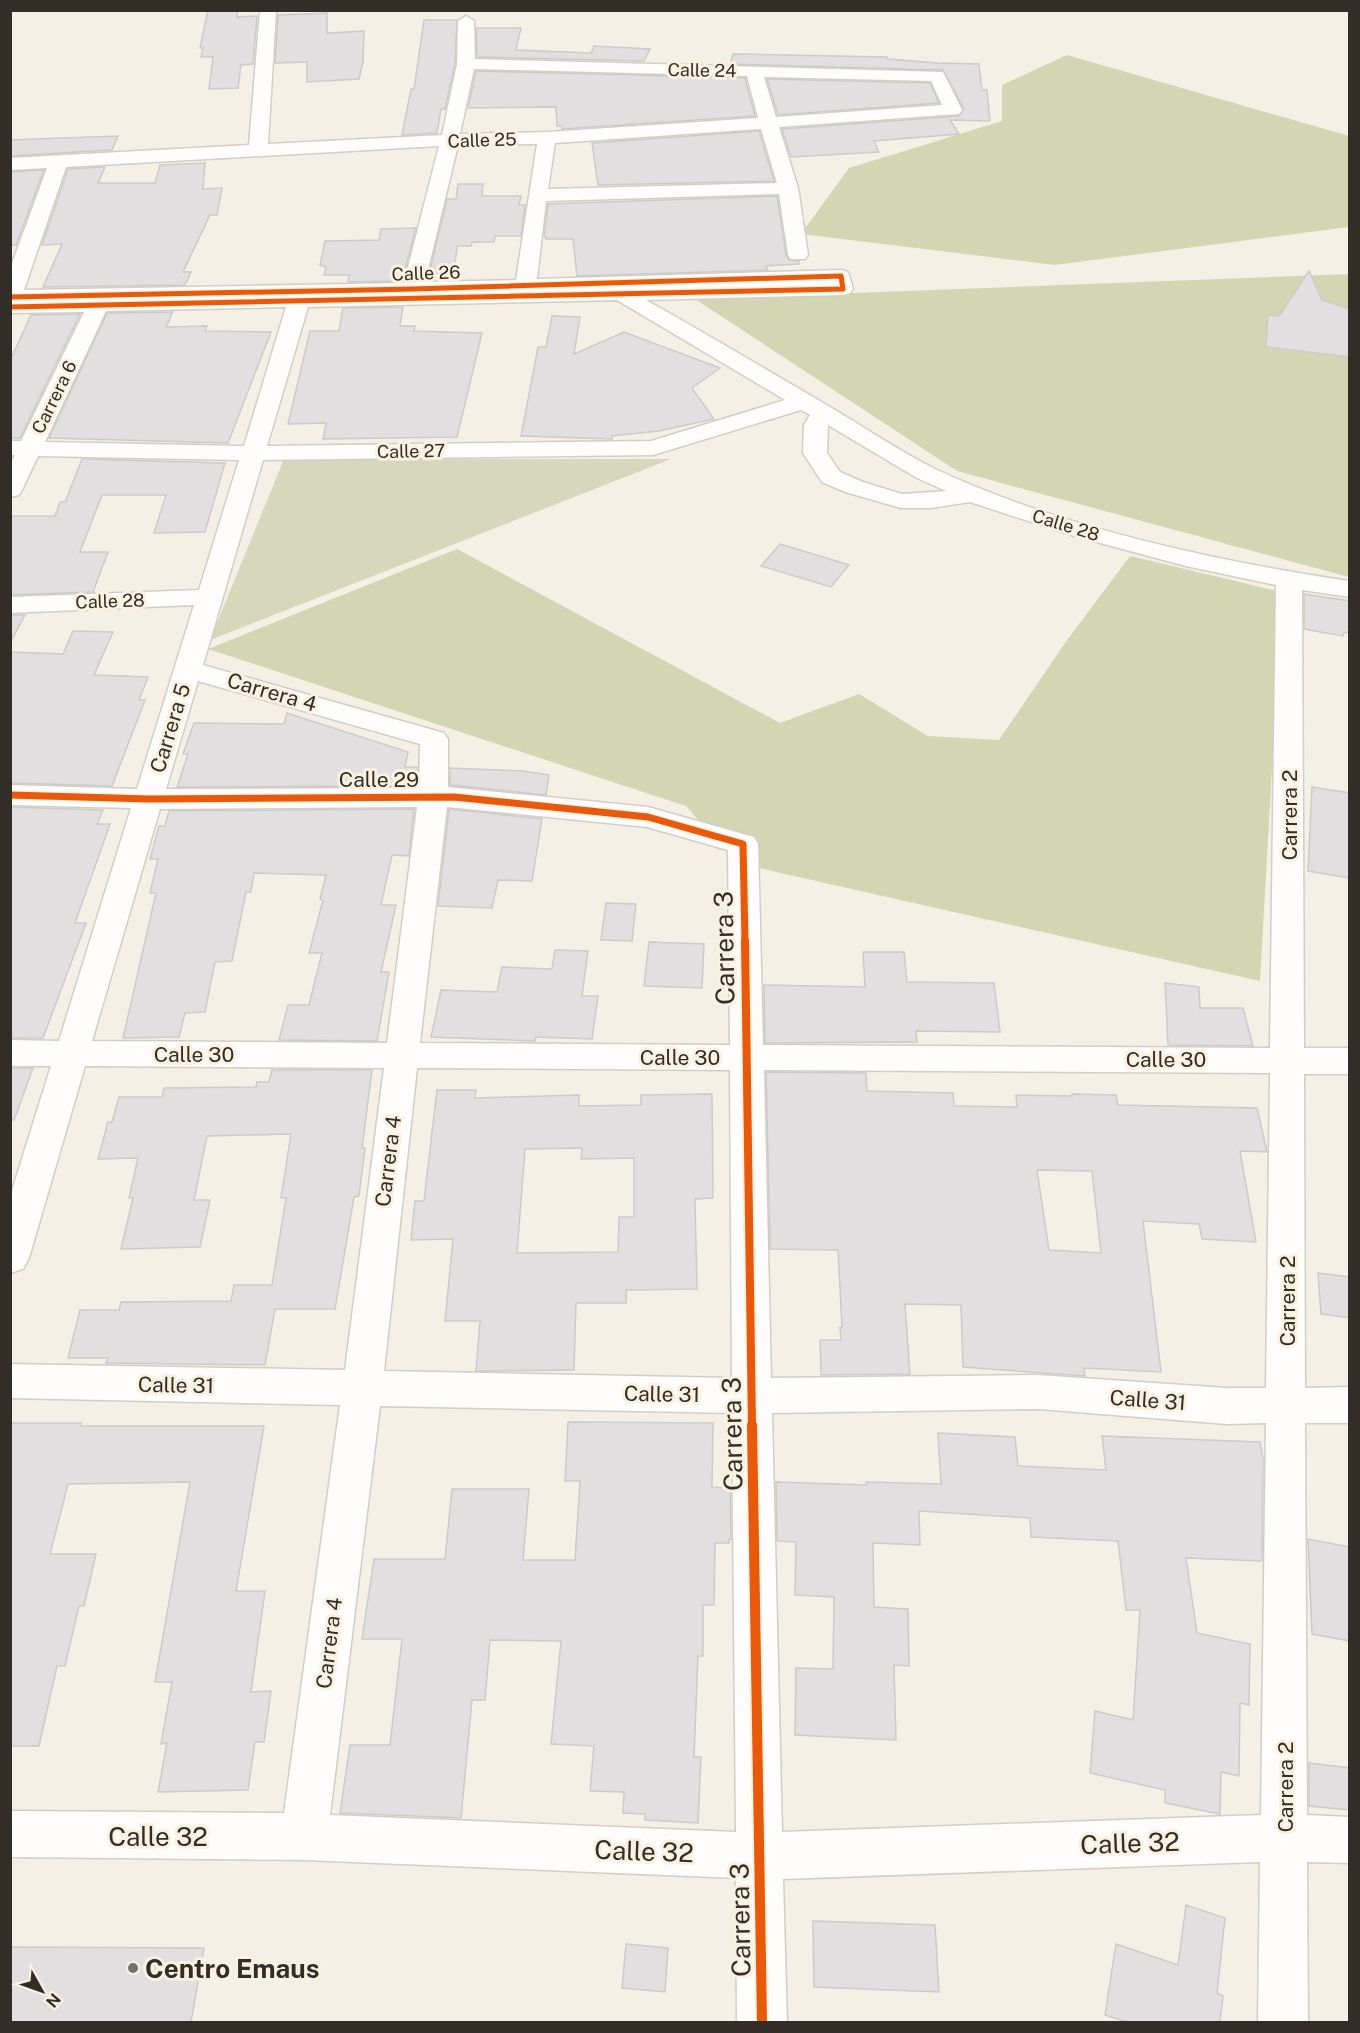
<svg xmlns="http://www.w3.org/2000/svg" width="1360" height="2033" font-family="'Public Sans',sans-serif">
<rect width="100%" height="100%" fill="#f5f0e6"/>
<path fill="#d6d7bb" d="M284 459H671L210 640Z"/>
<path fill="#d3d6b2" d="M1067 55 1349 136V227L1055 265 801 234 849 168 1002 121V85Z
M1349 274V577L957 471 695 299Z
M457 549 780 723 859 694 928 736 999 740 1065 643 1130 556 1282 592 1260 981 736 863 686 806 208 649Z"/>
<path fill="#e1dfe0" stroke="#cccbc9" stroke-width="1.5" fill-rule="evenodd" d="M208 10H238L237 17 257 16 253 64 241 65 238 88 209 89 213 57H201L203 48H200Z
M327 13V33L364 31 363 62 359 79 307 82V62L275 63 278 15Z
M424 20H457L455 64 445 109H441L437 133 402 135 411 89H414Z
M476 28H521L516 50 591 53 594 46 650 49 644 61 477 57Z
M733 54 887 57 888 59 938 63 979 64 982 90H987L990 121 950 120 959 134 874 141 879 152 791 157 782 129 959 116 964 109 943 70 730 64Z
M476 71 745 78 755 116 562 129V126H557L556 107 468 108Z
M767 79 930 83 939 103 778 115Z
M759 131 774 181 598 185 592 143Z
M118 136 112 150 10 156V140Z
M205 163 203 189 222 188 217 215H210L183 272H191L185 285 43 287 62 244 42 245 68 169 105 167 98 183H155L160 165Z
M44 170 16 245H10V172Z
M458 184H483L482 196H521L519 205H525L521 236H495L494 242H472L471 246H457L454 274H429L447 199H456Z
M777 196 786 255 789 260 799 261V264L766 266 768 270 577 276 573 239H546L544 236 548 204Z
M416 228 402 281 348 282 349 275H324L326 267 320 265 325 241 379 240 381 229Z
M1309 271 1322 300 1350 309V357L1266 347 1268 315 1279 316Z
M403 307 400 326H415L414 331 482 333 457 437 323 439 326 423 288 424 310 331H339L343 308Z
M173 312 166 327 207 326 205 331 271 332 228 443 49 438 107 313Z
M80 314 20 438H10V361L31 315Z
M552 316 580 317 574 354 624 332 720 368 692 388 714 419 659 431 612 436V439L521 436 538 347H546Z
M82 459 225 463 205 532 154 533 166 495H102L80 552H108L93 592 10 595V516H55L60 502H65Z
M780 544 849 565 831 587 761 566Z
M1304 594 1350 601V633L1344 632 1343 636 1304 629Z
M10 615H25L10 643Z
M73 631 113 632 94 675 148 677 139 700H145L112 786 10 783V652L63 654Z
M287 713 408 752 405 767H417V786L177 787 188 754H183L194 723 284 724Z
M450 768 523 771 549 775 546 795 450 785Z
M1312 787 1350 793V878L1308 871Z
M10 807 103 810 97 824H110L75 923H86L43 1038H10Z
M414 809 409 856 392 855 381 905H396L381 972H389L377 1041 279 1040 288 1005H309L322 953H309L323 900 320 899 326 875 254 873 251 892H246L232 961 215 962 205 1012 185 1013 179 1037 123 1038 156 893H150L158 859H150L159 826H165L169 811Z
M449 809 542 819 532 881 498 880 492 908 438 906Z
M606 903 636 904 632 941 601 940Z
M649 942 704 944 702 988 644 986Z
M555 950 588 951 582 996H598L592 1039 536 1037 535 1041 431 1037 441 990 497 992 502 967 552 969Z
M863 952H904L907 982 994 983 1000 1032 916 1031 917 1042 765 1043 764 985 865 987Z
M1165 983 1199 987 1200 1008H1243L1253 1046 1168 1045Z
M10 1068H33L14 1120 10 1119Z
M272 1070H372L362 1148H365L359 1196 354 1197 335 1309H275L265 1365 106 1363 108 1358H68L80 1310H119L121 1302 231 1301 234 1285H272L286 1198H281L291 1134 207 1136 194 1200H210L200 1247 121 1249 133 1198H129L138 1158 98 1159 108 1122H112L119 1097H162L164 1088 256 1087 257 1082H269Z
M766 1072 866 1073 867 1091 953 1093 954 1106 1017 1107 1016 1095 1072 1096V1094L1116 1095 1118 1105 1257 1108 1267 1152 1240 1151 1256 1242 1202 1239 1199 1224 1143 1221 1161 1372 1084 1368 1085 1376 963 1367 961 1305 905 1304 910 1374 821 1375 820 1340H841L840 1327H842L838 1250 770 1249ZM1037 1170 1092 1171 1101 1253 1049 1250Z
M437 1090H476L475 1098 579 1095V1106L641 1105V1095L712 1094 713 1198 695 1199 697 1289 626 1290V1303H576L574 1370 476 1371 480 1321H445L453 1239 411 1240 415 1201H424ZM582 1148 581 1159 634 1158V1217H619L618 1252 517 1253 525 1149Z
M1318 1273 1350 1277V1318L1321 1314Z
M568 1422 713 1423 712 1487 730 1488 731 1539H729V1543H715L714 1605H703V1656H698L694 1757H701L698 1823 645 1820V1814L623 1813 624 1792 590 1791 594 1746 551 1744 561 1641 490 1640 485 1700H472L461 1818 340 1813 350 1745H390L402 1639H362L374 1559H445L452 1489H529L523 1560H575L580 1481H565Z
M10 1423H81L80 1426H264L236 1591H265L251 1692 271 1691 264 1742H255L248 1790 158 1792 167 1743 161 1744 172 1682H155L190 1482 68 1484 50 1554H96L84 1606H79L65 1666H57L39 1746H10Z
M938 1433 1015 1437 1018 1466 1106 1470 1102 1436 1260 1442 1263 1458 1262 1561 1186 1558 1197 1633 1250 1644 1249 1705 1240 1703 1239 1776 1221 1772 1220 1814 1165 1803V1790L1090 1773 1095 1711 1133 1720 1140 1610H1126L1118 1541 1031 1537 1030 1518 919 1511 920 1545 873 1543 874 1607 908 1609 909 1666 894 1665 896 1740 795 1735 796 1668 833 1669 834 1597 795 1595 796 1542 777 1541 776 1482 867 1485 866 1482 941 1484Z
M1308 1539 1350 1547V1641L1312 1634Z
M1309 1763 1350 1768V1810L1309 1806Z
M1186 1905 1225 1918 1217 1993 1223 1996 1220 2022H1127L1105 2015 1116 1944 1178 1965Z
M813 1921 935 1925 939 1992 814 1987Z
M626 1944 668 1948 665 1992 622 1988Z
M10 1947 204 1948 191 2022H10Z"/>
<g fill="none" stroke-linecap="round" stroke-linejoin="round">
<defs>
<path id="street" d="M260 10H276L268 144 442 135 457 64 458 21 466 16 474 21 475 59 943 72 962 110 959 114 779 127 798 188 808 255 805 259H791L788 255 779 194 546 201 537 279 841 270 848 272 853 289 850 293 843 295 646 300C708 335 769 371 830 407 864 427 899 451 935 469 1059 527 1214 561 1350 581V597L1302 590 1304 1048H1350V1074H1304L1305 1388 1350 1387V1423H1305L1307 1815 1350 1817V1863L1307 1862 1308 2022H1258L1260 1862 783 1879 787 2022H737L736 1878 304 1860 10 1857V1811L284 1813 340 1405 10 1398V1364L345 1370 384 1068 85 1066 29 1258 23 1269 10 1273V1197L51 1066H10V1040L59 1041 131 808 10 805V785L137 789 194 605 10 613V597L199 590 239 460 38 456 22 490 19 495 10 497V464L15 455H10V441H21L84 312 10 313V269L47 168 10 170V158L249 145ZM474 69 747 76 758 118 547 132 460 134ZM764 77 931 81 942 105 776 117ZM761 129 777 183 548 189 555 143ZM537 144 516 280 425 282 458 145ZM439 146 404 283 24 290 66 167ZM617 300 785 400 651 441 267 446 308 307ZM286 307 244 446 45 442 106 311ZM801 410 810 415 804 425 803 453 822 482 845 492 901 508H931L970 502 1074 536 1186 566 1276 585 1270 1048 763 1045 758 844 754 837 648 807 448 787V739L444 733 203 665 263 460 653 455ZM828 425 917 478 946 491 902 494 863 482 840 472 827 453ZM198 681 420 744 419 788 166 789ZM417 807 387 1043 92 1041 160 809ZM447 807 647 827 728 850 730 1045 420 1043ZM417 1068 730 1070 732 1378 384 1371ZM764 1070 1270 1073 1266 1388H1227L1038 1375 771 1378ZM380 1406 732 1413 736 1832 330 1815ZM1038 1409 1227 1424 1266 1423 1261 1815 782 1832 772 1413Z"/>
</defs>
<use href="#street" stroke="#d2cec6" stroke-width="3"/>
<use href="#street" fill="#fefdfb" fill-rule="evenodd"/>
<defs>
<path id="cycleway-far3" d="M10 297 413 289 841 276 843 289 10 307"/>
<path id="cycleway-far2" d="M10 795 149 799 454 797 648 817 743 844 745 942"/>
<path id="cycleway-far1" d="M745 941 752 1427"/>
<path id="cycleway" d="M752 1425 762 2022"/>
</defs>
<use href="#cycleway-far3" stroke="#fbf1e0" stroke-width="8"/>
<use href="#cycleway-far2" stroke="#fbf1e0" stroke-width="10"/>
<use href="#cycleway-far1" stroke="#fbf1e0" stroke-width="12"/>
<use href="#cycleway" stroke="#fbf1e0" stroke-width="14"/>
<use href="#cycleway-far3" stroke="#e8590c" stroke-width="5"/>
<use href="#cycleway-far2" stroke="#e8590c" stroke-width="7"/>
<use href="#cycleway-far1" stroke="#e8590c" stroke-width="8"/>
<use href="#cycleway" stroke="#e8590c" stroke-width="10"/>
</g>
<circle fill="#76726a" stroke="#fbf1e0" stroke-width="2" cx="133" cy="1968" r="6"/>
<g text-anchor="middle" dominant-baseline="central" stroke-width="6" stroke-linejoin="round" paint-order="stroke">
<g font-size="18" fill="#322e27" stroke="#fbf1e0">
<text transform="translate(702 70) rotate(1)">Calle 24</text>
<text transform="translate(482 140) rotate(-2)">Calle 25</text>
<text transform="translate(426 273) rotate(-2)">Calle 26</text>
<text transform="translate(54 397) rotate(-64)">Carrera 6</text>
<text transform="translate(411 451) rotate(-1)">Calle 27</text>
<text transform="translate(1066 525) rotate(17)">Calle 28</text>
<text transform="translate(110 601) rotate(-2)">Calle 28</text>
</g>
<g font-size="21" fill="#322e27" stroke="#fbf1e0">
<text transform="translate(272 692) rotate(16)">Carrera 4</text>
<text transform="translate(170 728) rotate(-73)">Carrera 5</text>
<text x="379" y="779">Calle 29</text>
<text transform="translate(1289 815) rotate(-90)">Carrera 2</text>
<text x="194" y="1054">Calle 30</text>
<text x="680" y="1057">Calle 30</text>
<text x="1166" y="1059">Calle 30</text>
<text transform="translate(388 1161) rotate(-83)">Carrera 4</text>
<text transform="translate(1287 1301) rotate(-90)">Carrera 2</text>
<text transform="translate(176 1385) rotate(1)">Calle 31</text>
<text transform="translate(662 1394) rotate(1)">Calle 31</text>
<text transform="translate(1148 1400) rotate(4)">Calle 31</text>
<text transform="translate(329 1643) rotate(-83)">Carrera 4</text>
<text transform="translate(1285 1787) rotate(-90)">Carrera 2</text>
</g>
<g font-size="26" fill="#322e27" stroke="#fbf1e0">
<text transform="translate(724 948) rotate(-91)">Carrera 3</text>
<text transform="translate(732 1434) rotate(-91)">Carrera 3</text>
<text x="158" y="1836">Calle 32</text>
<text transform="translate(1130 1843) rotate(-2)">Calle 32</text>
<text transform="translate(644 1851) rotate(2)">Calle 32</text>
<text transform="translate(740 1920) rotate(-91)">Carrera 3</text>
</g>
<g font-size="26" font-weight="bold" fill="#322e27" stroke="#fbf1e0" text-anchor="start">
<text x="145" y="1968">Centro Emaus</text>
</g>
</g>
<rect width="1360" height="2033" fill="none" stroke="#322e27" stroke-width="24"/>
<g transform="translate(42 1991) rotate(130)" stroke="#fbf1e0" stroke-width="4.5" paint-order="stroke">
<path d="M0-4.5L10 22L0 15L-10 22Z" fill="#322e27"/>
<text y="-9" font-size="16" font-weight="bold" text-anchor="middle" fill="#322e27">N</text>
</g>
</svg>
